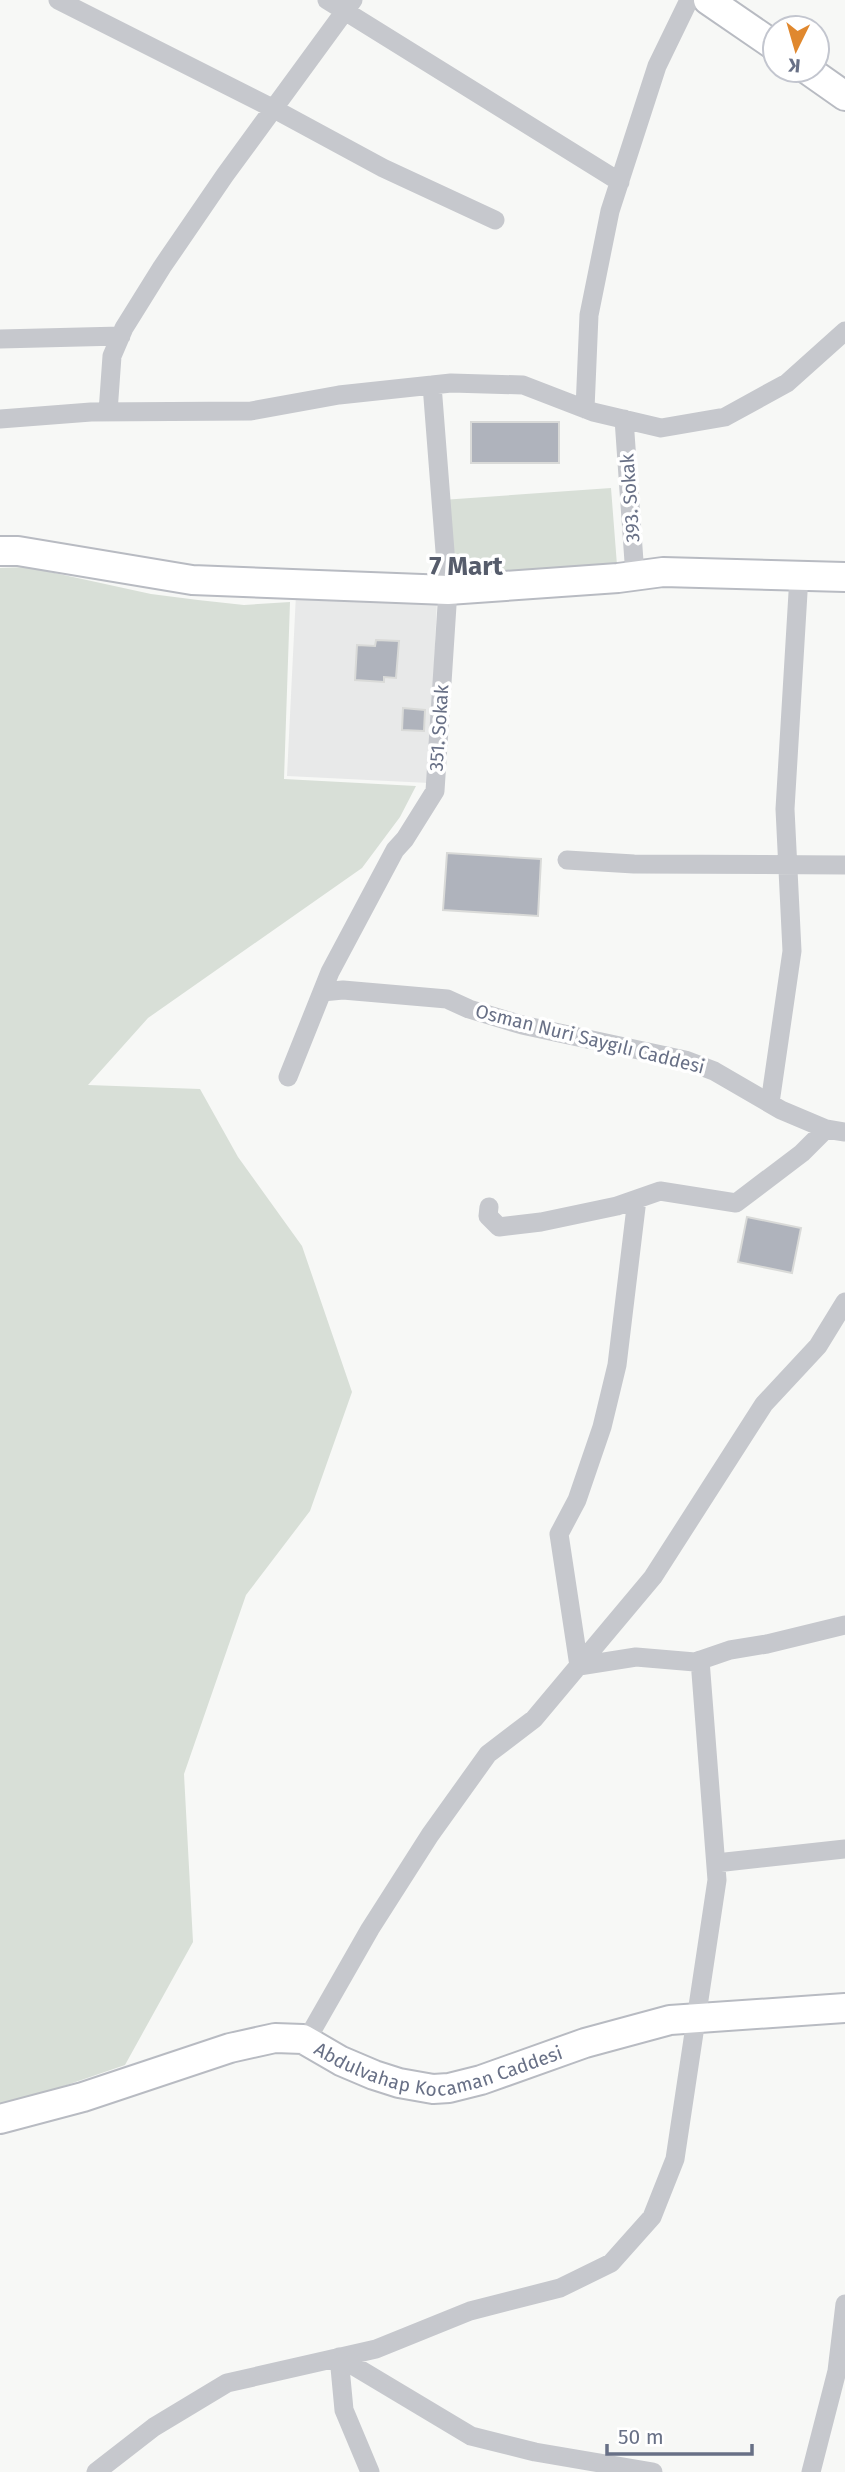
<svg xmlns="http://www.w3.org/2000/svg" width="845" height="2472" font-family="'Fira Sans',sans-serif">
<rect width="100%" height="100%" fill="#f7f8f6"/>
<path fill="#e8e9e9" d="M296 594 437 601 429 783 287 776Z"/>
<path fill="#d8dfd7" d="M611 488 618 578 448 590 442 500Z
M27 567 151 594 198 600 244 605 290 602 284 779 416 786 400 817 362 868 148 1018 88 1085 200 1089 238 1157 302 1246 352 1392 310 1511 246 1595 184 1774 193 1942 125 2065 0 2108V568Z"/>
<path fill="#afb3bc" stroke="#d9dad8" stroke-width="2" d="M471 422H559V463H471Z
M376 640 399 641 396 678 384 677V682L355 680 357 645 375 646Z
M403 708 425 710 424 731 402 730Z
M447 853 541 859 538 916 443 910Z
M747 1217 801 1228 792 1273 738 1262Z"/>
<g fill="none" stroke-linecap="round" stroke-linejoin="round">
<defs>
<g id="secondary">
<path d="M708 0 775 46"/>
<path d="M808 70 845 96"/>
<path d="M0 551H18L192 580 448 590 618 578 663 572 845 577"/>
<path id="s1" d="M0 2119 83 2097 230 2048 275 2038 303 2039 341 2061 374 2075 399 2083 433 2089 449 2088 481 2080 585 2043 670 2020 845 2008"/>
</g>
</defs>
<use href="#secondary" stroke="#b8bbc2" stroke-width="32"/>
<path stroke="#c6c8cd" stroke-width="19" d="M58 0 274 109 383 168 495 220
M327 0 620 182
M0 339 121 336
M585 409 589 315 610 211 657 66 689 0
M108 412 112 356 124 328 162 267 225 175 353 0
M0 419 91 412 251 411 339 395 451 383 523 385 593 412 661 428 725 417 787 383 845 331
M624 419 635 576
M567 860 634 864 845 865
M322 992 343 990 447 999 469 1009 522 1025 685 1060 714 1071 781 1110 826 1129 845 1132
M288 1077 330 972 395 850 405 839 435 791 448 590 432 385
M770 1103 792 951 785 809 799 576
M637 1199 617 1365 602 1427 577 1500 559 1534 579 1666 636 1657 695 1662 730 1650 767 1644 845 1625
M489 1207 488 1216 499 1227 541 1222 617 1206 660 1191 736 1203 802 1153 826 1129
M716 1863 845 1849
M306 2041 370 1929 430 1835 488 1754 534 1719 653 1577 764 1404 818 1346 845 1302
M339 2357 471 2436 535 2452 653 2472
M339 2357 344 2410 370 2472
M96 2472 154 2427 227 2383 376 2349 470 2311 560 2288 611 2263 652 2217 675 2159 717 1880 700 1660
M811 2472 837 2371 845 2304"/>
<use href="#secondary" stroke="#fff" stroke-width="28"/>
</g>
<g text-anchor="middle" dominant-baseline="central" stroke-width="7" stroke-linejoin="round" paint-order="stroke">
<g font-size="19" fill="#687086" stroke="#fff">
<text transform="translate(630 498) rotate(-94)">393. Sokak</text>
<text transform="translate(439 728) rotate(-86)">351. Sokak</text>
<text transform="translate(590 1039) rotate(14)">Osman Nuri Saygılı Caddesi</text>
<text stroke="none"><textPath href="#s1" startOffset="460">Abdulvahap Kocaman Caddesi</textPath></text>
</g>
<g font-size="26" font-weight="bold" fill="#565c6b" stroke="#fff">
<text x="466" y="566">7 Mart</text>
</g>
</g>
<g transform="translate(796 49) rotate(185)"><circle r="33" fill="#ffffff" stroke="#c3c6cf" stroke-width="2"/>
<path d="M0-5L12 26L0 18L-12 26Z" fill="#e0882e"/>
<text y="-10" font-size="19" font-weight="bold" text-anchor="middle" fill="#687086">K</text>
</g>
<path d="M607 2444v10h145v-10" fill="none" stroke="#687086" stroke-width="3.5"/>
<text x="618" y="2444" font-size="21" fill="#687086" stroke="#ffffff" stroke-width="5" paint-order="stroke">50 m</text>
</svg>
